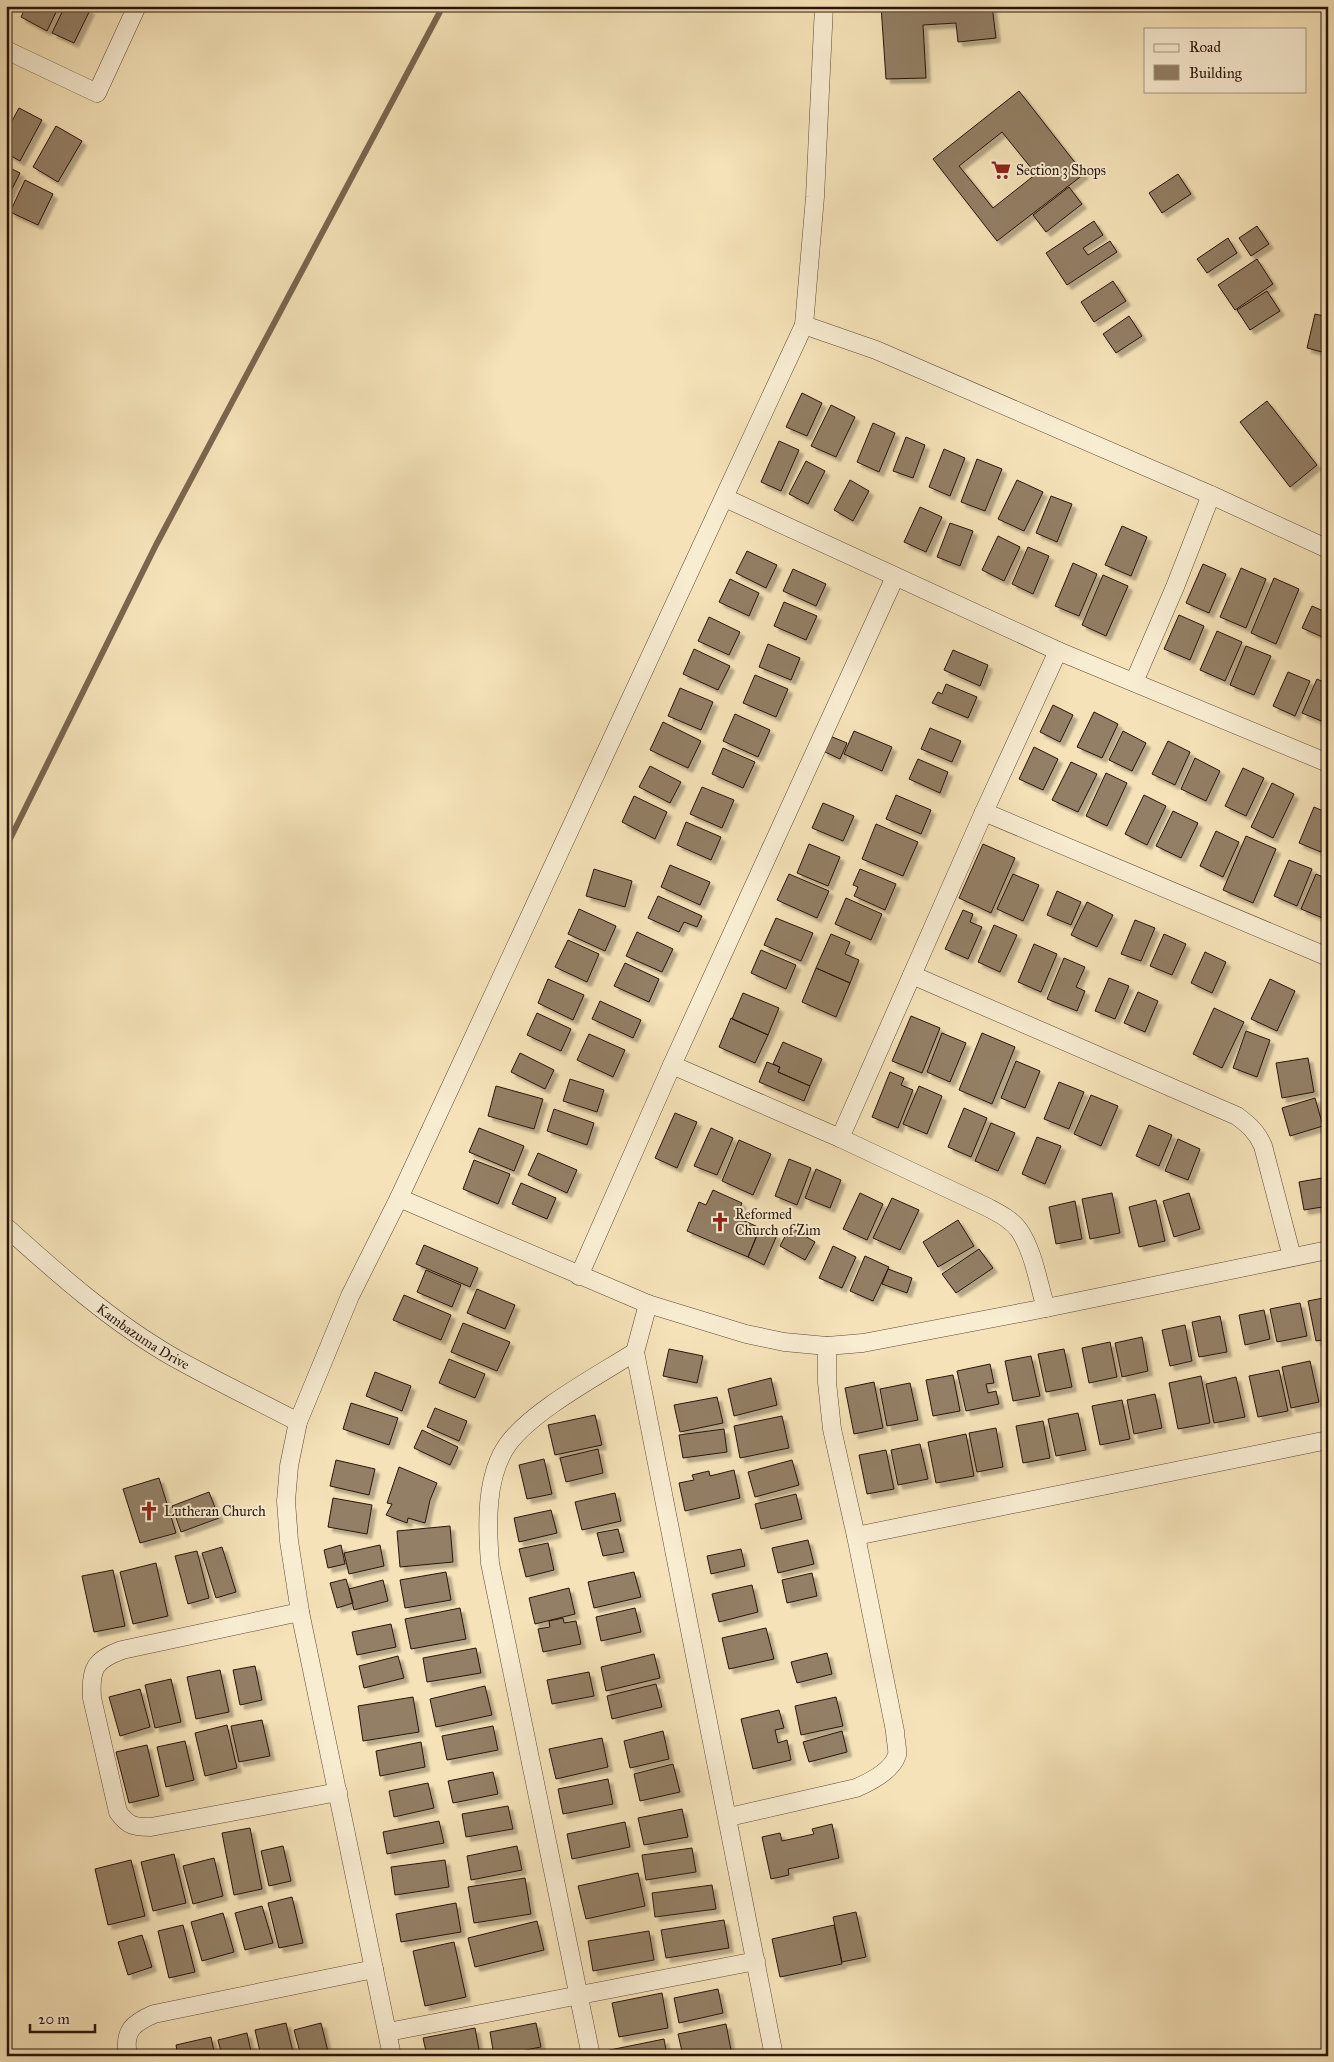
<svg xmlns="http://www.w3.org/2000/svg" width="1334" height="2062" font-family="'IM FELL Great Primer',serif">
<defs>
<filter id="shadow"><feDropShadow dx="4.5" dy="4.5" stdDeviation="1" flood-color="#0004"/></filter>
</defs>
<rect width="100%" height="100%" fill="#f5e2b8"/>
<filter id="stains"><feTurbulence type="fractalNoise" baseFrequency=".004" numOctaves="4"/><feColorMatrix values="0 0 0 0 .2 0 0 0 0 .09 0 0 0 0 .02 0 0 0 .5 -.17"/></filter>
<radialGradient id="worn" r=".72"><stop offset=".6" stop-color="#630" stop-opacity="0"/><stop offset="1" stop-color="#630" stop-opacity=".3"/></radialGradient>
<g fill="none" stroke-linecap="round" stroke-linejoin="round">
<path stroke="#7a664f" stroke-width="6" d="M6 847 156 545 443 6"/>
</g>
<path fill="#937f65" stroke="#29140b" fill-rule="evenodd" filter="url(#shadow)" d="M26 6H59L47 31 21 17Z
M65 6H83L90 10 74 43 52 33Z
M881 6H992L996 38 958 42 956 23 923 25 926 78 886 79Z
M1019 91 1084 174 997 241 933 159ZM1002 132 1036 174 993 208 959 166Z
M19 108 42 120 20 161 6 153V132Z
M56 126 82 141 58 182 33 167Z
M6 166 20 173 6 201Z
M1178 174 1191 194 1162 213 1149 193Z
M25 180 53 194 38 225 10 212Z
M1069 187 1082 204 1046 232 1033 215Z
M1094 221 1103 235 1083 248 1088 255 1110 241 1117 252 1067 285 1046 253Z
M1257 226 1269 244 1251 256 1239 238Z
M1228 238 1237 253 1207 273 1197 259Z
M1257 259 1273 284 1235 310 1218 285Z
M1113 281 1126 301 1094 322 1081 302Z
M1267 291 1280 311 1250 330 1237 310Z
M1315 314 1328 317V336L1322 352 1307 348Z
M1129 316 1142 336 1116 353 1103 334Z
M802 393 822 403 807 436 786 427Z
M1267 401 1317 465 1290 487 1240 422Z
M831 405 855 417 836 457 811 446Z
M873 423 895 433 879 472 857 462Z
M906 437 925 445 913 478 893 471Z
M779 441 799 450 781 491 761 482Z
M944 449 965 458 950 496 929 487Z
M977 459 1002 469 985 511 961 502Z
M806 461 825 471 808 504 789 494Z
M850 480 869 491 853 521 834 510Z
M1017 480 1043 492 1024 531 998 519Z
M1051 496 1072 504 1057 542 1036 533Z
M920 507 942 517 926 552 904 542Z
M950 523 973 531 960 566 937 557Z
M1122 526 1147 537 1131 576 1105 565Z
M998 536 1020 547 1004 581 982 570Z
M1028 547 1049 556 1033 594 1012 584Z
M747 551 777 565 766 588 736 573Z
M1073 563 1097 574 1079 616 1055 606Z
M1203 564 1226 574 1209 613 1186 603Z
M1241 568 1266 579 1246 628 1220 617Z
M793 569 826 584 816 606 783 591Z
M1103 575 1128 586 1106 636 1082 625Z
M1274 578 1299 589 1276 644 1251 633Z
M730 579 759 593 749 616 719 602Z
M784 602 817 616 806 640 774 626Z
M1312 606 1328 613 1327 639 1302 628Z
M1179 615 1204 626 1190 660 1164 649Z
M709 617 740 632 729 655 698 641Z
M1217 631 1242 642 1225 681 1200 670Z
M768 644 800 658 791 680 759 667Z
M1246 646 1271 656 1254 695 1230 685Z
M694 649 730 666 718 690 683 674Z
M953 650 988 665 980 686 944 670Z
M1288 672 1310 681 1295 716 1273 706Z
M755 675 788 689 776 717 743 703Z
M1317 679 1328 684V714L1324 722 1302 713Z
M946 684 977 697 968 718 932 703 938 692 942 694Z
M680 688 713 702 701 730 668 716Z
M1053 705 1073 715 1060 742 1040 732Z
M1094 712 1118 724 1102 758 1077 747Z
M735 714 770 730 758 757 723 741Z
M663 722 701 741 688 768 650 750Z
M930 728 961 741 952 762 921 749Z
M854 731 892 747 882 771 844 754Z
M1123 731 1146 743 1132 771 1109 760Z
M830 736 847 743 840 759 823 751Z
M1168 741 1190 752 1175 785 1152 774Z
M1034 747 1058 759 1043 790 1019 779Z
M723 748 755 762 743 788 712 774Z
M1195 758 1220 771 1206 801 1181 789Z
M918 759 948 772 940 793 909 779Z
M1071 762 1097 774 1078 812 1052 800Z
M650 766 681 782 670 803 639 787Z
M1243 768 1264 778 1246 816 1225 806Z
M1106 773 1127 783 1107 826 1086 816Z
M1272 783 1294 794 1273 838 1251 827Z
M702 787 734 800 722 828 690 814Z
M896 795 931 810 921 834 886 819Z
M1144 795 1166 806 1147 845 1125 834Z
M634 796 667 812 655 839 622 822Z
M823 803 854 816 843 841 812 828Z
M1314 807 1328 813V835L1321 852 1299 843Z
M1173 811 1198 823 1181 858 1156 846Z
M686 822 721 837 711 860 677 845Z
M876 824 918 842 903 876 862 859Z
M1216 831 1239 842 1223 877 1200 866Z
M1246 836 1276 849 1253 903 1223 890Z
M809 844 840 857 828 886 797 873Z
M983 844 1015 858 991 913 959 898Z
M1289 860 1312 869 1297 906 1274 896Z
M670 865 710 882 700 905 661 887Z
M594 869 632 881 625 907 586 896Z
M860 869 896 884 885 910 854 896 858 887 853 885Z
M789 874 829 891 817 918 777 900Z
M1013 874 1039 885 1023 921 997 909Z
M1316 874 1328 879V913L1325 919 1301 909Z
M1057 891 1081 902 1071 925 1047 915Z
M658 896 702 916 697 927 684 922 679 932 648 918Z
M846 898 882 914 871 940 835 924Z
M1087 902 1113 915 1097 947 1071 935Z
M579 909 616 926 605 951 568 934Z
M963 910 973 914 970 922 982 927 968 959 945 949Z
M776 918 813 933 801 961 764 945Z
M1135 920 1155 928 1141 961 1121 954Z
M994 925 1017 935 1000 972 978 962Z
M637 932 673 949 662 972 626 956Z
M831 934 850 942 845 954 859 960 850 983 816 968Z
M1164 934 1186 944 1172 975 1150 966Z
M568 940 599 954 587 982 555 967Z
M1034 944 1057 954 1041 992 1018 982Z
M761 950 796 965 786 989 751 973Z
M1205 952 1226 962 1212 993 1191 983Z
M1064 958 1085 967 1076 987 1085 991 1077 1011 1047 999Z
M625 963 659 979 649 1002 614 986Z
M816 968 850 983 836 1017 802 1002Z
M1109 978 1129 986 1115 1019 1095 1011Z
M548 979 584 995 573 1020 538 1003Z
M1270 979 1295 991 1277 1031 1251 1019Z
M1138 992 1158 1001 1145 1032 1124 1023Z
M743 993 779 1008 768 1035 732 1019Z
M600 1001 641 1020 633 1038 592 1019Z
M1214 1008 1244 1022 1222 1068 1193 1054Z
M537 1013 571 1029 561 1051 527 1035Z
M911 1016 940 1028 922 1073 892 1061Z
M731 1018 768 1035 755 1063 719 1047Z
M1246 1031 1270 1040 1257 1077 1233 1068Z
M942 1033 966 1043 950 1082 927 1072Z
M982 1033 1015 1047 992 1104 959 1090Z
M589 1034 625 1050 613 1077 577 1060Z
M783 1042 822 1059 810 1086 778 1072 780 1067 773 1064Z
M520 1053 554 1070 545 1089 511 1072Z
M1308 1058 1314 1092 1282 1098 1276 1063Z
M1016 1061 1040 1071 1025 1108 1001 1098Z
M767 1062 780 1067 778 1072 810 1086 804 1101 759 1082Z
M890 1072 904 1078 901 1085 913 1090 898 1128 872 1117Z
M570 1079 604 1090 597 1112 563 1101Z
M1059 1082 1084 1092 1069 1129 1044 1119Z
M496 1086 543 1099 534 1129 488 1116Z
M919 1086 942 1096 927 1134 903 1124Z
M1091 1095 1118 1106 1101 1146 1074 1134Z
M1315 1098 1323 1126 1290 1136 1282 1108Z
M964 1108 987 1118 971 1157 948 1147Z
M554 1109 594 1123 587 1145 547 1131Z
M675 1113 697 1122 677 1168 655 1158Z
M991 1123 1015 1133 998 1171 975 1161Z
M1149 1125 1172 1135 1159 1166 1136 1156Z
M479 1128 524 1146 514 1171 469 1152Z
M711 1128 733 1138 717 1175 694 1166Z
M1037 1137 1061 1146 1045 1184 1022 1174Z
M1178 1139 1200 1149 1188 1180 1165 1171Z
M739 1140 771 1154 753 1195 722 1181Z
M538 1153 577 1170 567 1193 528 1175Z
M789 1159 811 1168 797 1205 775 1196Z
M474 1160 510 1174 498 1204 463 1189Z
M816 1169 841 1180 830 1208 805 1198Z
M1328 1177V1206L1304 1210 1299 1182Z
M521 1183 556 1198 547 1219 512 1204Z
M713 1190 742 1203 736 1217 760 1228 748 1257 687 1231 699 1202 706 1205Z
M860 1193 883 1204 867 1240 843 1229Z
M1112 1193 1120 1233 1090 1239 1082 1199Z
M1189 1193 1200 1229 1174 1237 1163 1201Z
M892 1198 919 1210 900 1250 873 1238Z
M1156 1200 1165 1241 1139 1247 1129 1207Z
M1075 1201 1082 1239 1056 1244 1049 1207Z
M958 1220 974 1246 938 1267 923 1242Z
M790 1227 815 1242 805 1260 780 1246Z
M760 1228 777 1235 764 1265 748 1257Z
M424 1245 478 1268 470 1287 416 1264Z
M833 1246 856 1257 842 1288 819 1278Z
M979 1249 993 1268 956 1293 942 1274Z
M865 1256 889 1267 873 1301 850 1291Z
M888 1269 912 1278 907 1293 882 1284Z
M426 1270 461 1285 452 1307 417 1292Z
M477 1289 515 1305 505 1329 467 1313Z
M404 1295 451 1315 441 1340 393 1320Z
M1328 1297V1339L1316 1341 1308 1301Z
M1300 1303 1307 1336 1277 1342 1270 1309Z
M1264 1310 1270 1339 1245 1345 1239 1315Z
M1220 1316 1227 1352 1199 1357 1192 1322Z
M463 1323 510 1342 497 1371 451 1352Z
M1185 1325 1192 1361 1170 1366 1162 1330Z
M1142 1337 1148 1371 1122 1377 1115 1343Z
M1110 1342 1117 1377 1089 1383 1082 1348Z
M669 1349 703 1356 697 1383 663 1376Z
M1064 1349 1072 1387 1046 1392 1038 1354Z
M1031 1356 1040 1396 1013 1401 1005 1361Z
M449 1359 485 1374 475 1398 439 1383Z
M1310 1361 1319 1402 1291 1408 1282 1367Z
M990 1364 994 1383 986 1384 988 1393 996 1391 999 1404 966 1411 957 1371Z
M1279 1370 1288 1411 1258 1417 1249 1376Z
M375 1372 411 1386 402 1411 366 1396Z
M953 1375 960 1411 933 1416 926 1380Z
M1201 1376 1210 1423 1178 1429 1169 1383Z
M1236 1377 1245 1417 1214 1423 1206 1384Z
M771 1378 777 1405 734 1416 728 1389Z
M874 1382 883 1428 854 1434 845 1388Z
M910 1383 918 1420 887 1426 880 1389Z
M1155 1394 1162 1428 1134 1434 1127 1400Z
M717 1397 723 1423 680 1432 674 1405Z
M1122 1400 1130 1439 1100 1445 1092 1406Z
M351 1403 398 1418 389 1445 343 1429Z
M435 1408 467 1421 459 1441 427 1427Z
M1078 1413 1086 1450 1056 1456 1048 1419Z
M595 1415 602 1445 555 1455 548 1425Z
M782 1416 789 1448 740 1458 734 1426Z
M1043 1421 1050 1458 1023 1463 1016 1426Z
M996 1428 1003 1467 977 1472 969 1433Z
M724 1429 727 1452 683 1458 679 1435Z
M422 1430 458 1447 450 1465 414 1448Z
M966 1434 974 1476 936 1483 928 1442Z
M920 1444 928 1479 898 1485 891 1450Z
M598 1449 603 1473 566 1482 560 1458Z
M886 1450 894 1489 867 1494 859 1455Z
M544 1459 552 1494 527 1499 519 1465Z
M336 1460 375 1469 369 1495 330 1486Z
M792 1460 799 1485 755 1497 748 1472Z
M399 1467 437 1483 430 1500 425 1523 408 1518 407 1523 386 1515 392 1504 387 1503Z
M734 1470 740 1498 685 1511 679 1483 694 1480 692 1475 709 1471 710 1476Z
M159 1478 176 1533 140 1543 123 1489Z
M209 1492 219 1518 181 1532 172 1506Z
M615 1493 621 1521 582 1530 575 1502Z
M796 1494 802 1519 761 1529 755 1504Z
M333 1498 372 1505 367 1534 328 1527Z
M551 1510 557 1533 519 1542 514 1518Z
M450 1526 453 1562 400 1567 397 1531Z
M618 1529 624 1552 603 1556 597 1533Z
M808 1540 814 1564 778 1573 772 1548Z
M548 1543 554 1570 526 1577 519 1549Z
M341 1545 345 1564 328 1568 324 1550Z
M380 1545 384 1566 349 1574 344 1553Z
M222 1547 236 1592 216 1598 202 1553Z
M741 1549 745 1566 711 1574 707 1556Z
M197 1551 209 1598 188 1604 175 1556Z
M156 1563 168 1616 133 1624 120 1572Z
M113 1570 125 1626 94 1632 82 1576Z
M446 1572 451 1600 405 1608 400 1580Z
M634 1572 641 1597 594 1608 588 1582Z
M812 1573 817 1596 787 1603 782 1580Z
M346 1579 353 1603 337 1608 330 1583Z
M383 1580 388 1601 354 1610 349 1589Z
M752 1585 758 1612 719 1622 712 1594Z
M569 1588 575 1614 535 1624 529 1598Z
M460 1608 466 1639 411 1649 405 1619Z
M635 1608 641 1632 601 1641 596 1617Z
M563 1618 564 1623 576 1621 581 1644 543 1652 538 1629 550 1627 549 1621Z
M391 1624 396 1647 357 1655 352 1632Z
M766 1628 774 1659 729 1669 722 1638Z
M476 1648 481 1673 427 1682 423 1658Z
M827 1653 832 1674 797 1683 791 1662Z
M654 1654 660 1678 606 1691 601 1667Z
M398 1656 404 1678 364 1688 359 1666Z
M255 1666 262 1700 240 1705 233 1670Z
M220 1670 229 1712 196 1719 187 1677Z
M589 1672 594 1696 552 1704 547 1680Z
M171 1679 181 1722 155 1728 145 1685Z
M656 1684 662 1707 612 1719 607 1696Z
M485 1686 492 1715 436 1727 430 1699Z
M140 1689 150 1727 120 1736 109 1697Z
M413 1697 419 1732 363 1741 358 1706Z
M836 1697 843 1726 801 1735 795 1706Z
M779 1710 784 1728 775 1730 778 1743 787 1740 791 1760 753 1769 741 1719Z
M262 1720 270 1756 239 1762 231 1726Z
M227 1725 237 1768 205 1776 195 1733Z
M493 1726 498 1750 447 1760 442 1736Z
M663 1731 669 1759 630 1768 624 1741Z
M842 1731 847 1752 809 1762 803 1742Z
M602 1738 608 1767 556 1779 549 1749Z
M185 1741 194 1780 166 1787 157 1747Z
M421 1742 425 1767 380 1776 376 1751Z
M147 1745 159 1796 129 1803 116 1752Z
M673 1764 680 1792 640 1801 634 1774Z
M493 1772 498 1794 453 1803 448 1781Z
M608 1779 613 1804 563 1814 558 1789Z
M428 1783 434 1808 394 1817 389 1791Z
M508 1806 513 1829 466 1837 462 1814Z
M682 1809 688 1837 644 1845 638 1818Z
M439 1821 444 1843 387 1854 383 1832Z
M625 1822 630 1847 572 1859 567 1834Z
M832 1824 839 1858 788 1869 789 1875 771 1879 762 1837 780 1833 782 1841 814 1834 812 1829Z
M250 1828 262 1889 234 1895 222 1833Z
M283 1846 291 1881 269 1886 261 1851Z
M517 1846 522 1870 471 1880 467 1856Z
M692 1848 696 1872 646 1880 642 1855Z
M174 1854 186 1903 153 1911 141 1862Z
M214 1858 223 1896 193 1904 183 1866Z
M131 1860 145 1916 108 1925 95 1869Z
M445 1860 449 1887 395 1895 391 1867Z
M638 1873 645 1906 586 1919 578 1886Z
M525 1878 531 1914 474 1923 468 1887Z
M712 1885 716 1909 655 1917 652 1893Z
M292 1897 303 1943 279 1948 268 1903Z
M456 1903 461 1932 401 1942 396 1914Z
M262 1906 273 1943 245 1950 235 1913Z
M856 1912 866 1957 842 1962 833 1917Z
M223 1913 234 1952 202 1961 191 1922Z
M724 1920 729 1948 666 1958 661 1930Z
M537 1921 544 1950 475 1967 468 1938Z
M183 1925 195 1972 169 1978 158 1931Z
M834 1925 842 1964 780 1977 772 1939Z
M649 1931 654 1960 593 1971 588 1941Z
M142 1935 152 1967 128 1975 118 1942Z
M454 1942 466 1997 425 2006 413 1951Z
M718 1989 723 2013 679 2023 674 1998Z
M662 1993 668 2028 619 2037 612 2003Z
M286 2023 294 2056H261L255 2030Z
M321 2023 329 2056H301L294 2030Z
M536 2023 541 2047 494 2056 490 2032Z
M726 2024 731 2050 703 2056H683L678 2034Z
M475 2028 480 2055 427 2056 423 2038Z
M247 2033 252 2056H222L218 2040Z
M211 2037 215 2056H178L176 2045Z
M664 2039 667 2056H606L605 2051Z"/>
<g fill="none" stroke-linecap="round" stroke-linejoin="round">
<defs>
<g id="street">
<path d="M6 50 97 93 137 6"/>
<path d="M804 325 876 350 1211 495 1328 549"/>
<path d="M725 498 1058 651 1328 763"/>
<path d="M1134 682 1175 587 1211 495"/>
<path d="M984 812 1328 957"/>
<path d="M912 975 1237 1116C1249 1125 1257 1132 1263 1146L1292 1257"/>
<path d="M672 1065 840 1138 987 1207C998 1213 1011 1219 1019 1230 1034 1252 1038 1283 1046 1308"/>
<path d="M840 1138 984 812 1058 651"/>
<path d="M399 1198 648 1304 746 1334 784 1342 827 1346 863 1343 1046 1308 1328 1250"/>
<path id="s1" d="M6 1227C58 1274 112 1322 173 1357 214 1380 256 1400 298 1422"/>
<path d="M579 1276 672 1065 895 577"/>
<path d="M648 1304 635 1352 774 2056"/>
<path d="M856 1536 1328 1440"/>
<path d="M300 1612 122 1650C95 1660 90 1668 92 1698L118 1812C128 1826 134 1827 151 1827L338 1792"/>
<path d="M729 1817 856 1788C870 1782 892 1771 897 1755 898 1749 895 1738 895 1731L856 1536 832 1429 827 1382V1346"/>
<path d="M388 2032 756 1961"/>
<path d="M128 2056C123 2031 133 2023 154 2014L374 1969"/>
<path d="M392 2056 300 1612 289 1541 286 1501 289 1466 298 1422 350 1296 399 1198 804 325 815 197 824 6"/>
<path d="M591 2056 490 1563C487 1526 485 1476 508 1444 533 1410 599 1375 635 1352"/>
</g>
</defs>
<use href="#street" stroke="#5c4836" stroke-width="19"/>
<use href="#street" stroke="#f8ecd1" stroke-width="18"/>
</g>
<defs>
<symbol id="supermarket-bare" viewBox="-9 -9 18 18"><path d="M-6-5.5h2.5l.6 2H6L4.5 2H-2.5L-4.4-4H-6ZM-1.5 3.2a1.3 1.3 0 1 0 .1 0ZM3 3.2a1.3 1.3 0 1 0 .1 0Z" fill="#8f2418" stroke="#f8ecd1" stroke-width="2.5" paint-order="stroke"/></symbol>
<symbol id="church-bare" viewBox="-9 -9 18 18"><path d="M-1.2-6h2.4v3.5h3.3v2.4h-3.3V6h-2.4V-.1h-3.3v-2.4h3.3Z" fill="#8f2418" stroke="#f8ecd1" stroke-width="2.5" paint-order="stroke"/></symbol>
</defs>
<g fill-rule="evenodd">
<use href="#supermarket-bare" x="987" y="156" width="28" height="28"/>
<use href="#church-bare" x="706" y="1208" width="28" height="28"/>
<use href="#church-bare" x="135" y="1497" width="28" height="28"/>
</g>
<g text-anchor="middle" dominant-baseline="central" stroke-width="4" stroke-linejoin="round" paint-order="stroke">
<g font-size="14" fill="#29140b" stroke="#f8ecd1" text-anchor="start">
<text x="1016" y="170">Section 3 Shops</text>
<text x="735" y="1214">Reformed<tspan x="735" dy="16">Church of Zim</tspan></text>
<text x="164" y="1511">Lutheran Church</text>
</g>
<g font-size="14" fill="#29140b" stroke="#f8ecd1">
<text stroke="none"><textPath href="#s1" startOffset="176">Kambazuma Drive</textPath></text>
</g>
</g>
<rect width="1334" height="2062" fill="none" stroke="#f5e2b8" stroke-width="25"/>
<rect x="8" y="8" width="1319" height="2047" fill="none" stroke="#29140b" stroke-width="2.5"/>
<rect x="12" y="12" width="1309" height="2037" fill="none" stroke="#29140b"/>
<rect x="1144" y="28" width="162" height="65" fill="#f8ecd1" stroke="#a59682"/>
<rect x="1154" y="44" width="25" height="8" fill="#f8ecd1" stroke="#a59682"/>
<text x="1189" y="52" font-size="15" fill="#29140b">Road</text>
<rect x="1154" y="65" width="25" height="15" fill="#937f65" stroke="#a59682"/>
<text x="1189" y="78" font-size="15" fill="#29140b">Building</text>
<path d="M30 2024v8h65v-8" fill="none" stroke="#29140b" stroke-width="2.5"/>
<text x="38" y="2024" font-size="15" fill="#29140b" stroke="#f8ecd1" stroke-width="4" paint-order="stroke">20 m</text>
<rect width="100%" height="100%" filter="url(#stains)"/>
<rect width="100%" height="100%" fill="url(#worn)"/>
</svg>
